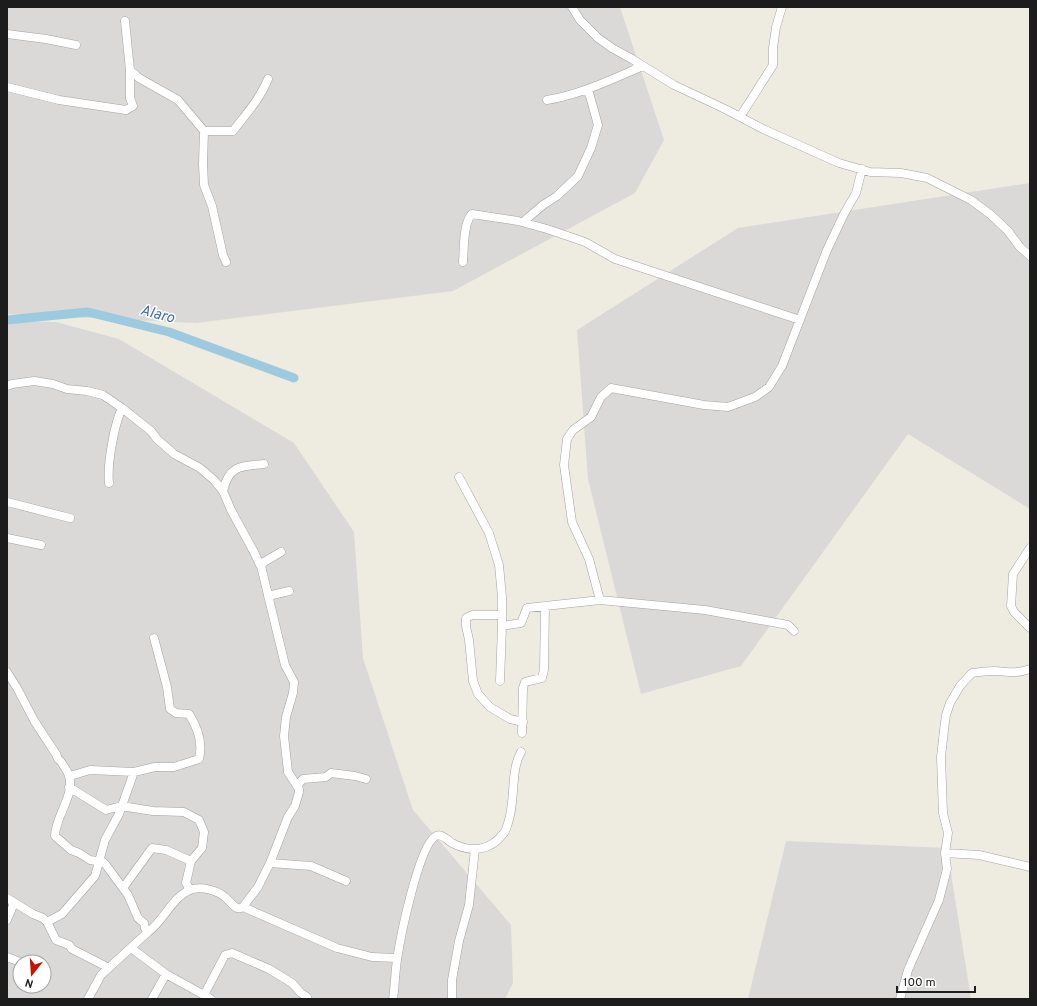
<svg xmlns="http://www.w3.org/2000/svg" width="1037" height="1006" font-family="Overpass,sans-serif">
<rect width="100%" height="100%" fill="#eeebe0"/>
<path fill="#dad9d8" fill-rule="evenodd" d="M7 7H620L664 140 635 193 453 291 196 323 7 314Z
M1030 183V509L908 434 741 666 641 694 588 479 577 330 738 228Z
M7 321 56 322 119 339 294 443 354 532 363 658 413 810 511 925 513 983 505 999H7ZM20 962H44V986H20Z
M786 841 947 848 971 999H748Z"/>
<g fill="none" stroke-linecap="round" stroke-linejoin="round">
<path stroke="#9dcadf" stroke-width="9" d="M7 320 88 312 169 332 294 378"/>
<defs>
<path id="minor" d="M572 7 580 20 598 38 612 48 632 59 674 85 725 109 763 129 839 163 870 172 901 173 927 178 971 200 990 214 1008 231 1020 247 1030 256
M125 21 130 70 139 78 178 100 204 131H233C246 114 260 99 268 79
M7 34 46 39 76 45
M7 87 59 100 126 110 133 106 130 98V70
M547 100C580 95 612 79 643 66
M740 117 773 65V48L776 27 782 7
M204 131 203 164 204 185 212 206 223 255 226 262
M523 222 543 205 557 196 578 176 591 148 598 125 588 89
M463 262C464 250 463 222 472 214L518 221 547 229 585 242 615 259 800 320
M7 386 12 384 34 381 53 384 67 389 87 391 103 395 122 408 151 431 157 439 174 454 200 468 214 480 223 491 231 510 254 552 260 565 261 566
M459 477 489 533 499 565 502 597V626L521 623 527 608 600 600
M109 483C107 465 114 425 122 408
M223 491C229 465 241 466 264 464
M7 502 70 518
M7 538 41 545
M1030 548 1013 574 1011 606 1014 612 1030 628
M268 596 289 591
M502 615H472L466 618V626L469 640 473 681 478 694 490 707 510 719 523 722
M794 631 788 625 705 610 600 600 589 559 572 522 564 465 567 439 573 430 591 417 601 397 611 388 704 405 728 407 755 397 769 387 782 366 827 250 844 214 856 193 862 169
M7 672 17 688 35 722 56 754 58 759C62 761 62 764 65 768 81 790 55 814 55 836L71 850 79 853 90 860 103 862 106 865 128 895 138 918 144 923 145 928 148 932 101 975 88 999
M500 681 502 626
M522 733 523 688 525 682 542 678 544 670 545 606
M70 776 90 770 134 772 155 767H174L199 759C203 743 198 728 189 714L176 713 170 709 167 687 154 638
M297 786 303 779 326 777 331 773 355 776 366 779
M69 787 106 810 121 806 153 811 184 812 199 820 204 832 202 848 191 861 186 883 190 890
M945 853 979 855 1030 867
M270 863 311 866 346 881
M123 888 152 848 166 850 191 861
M7 898 33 914 43 918 47 922 56 940 69 945 72 949 109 968
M243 907 337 948 372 957 397 958
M7 920 14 903
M47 922 62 914 95 876 105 840 119 814 134 772
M148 932C163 922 172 897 190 890 201 886 217 890 225 897 229 900 233 906 237 908 240 909 240 908 243 907L258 887 270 863 288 817 295 806 299 792V789L288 772 284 736 286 717 293 693 294 682 285 665 261 566 264 562 281 552
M131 948 166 974 211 999
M7 957 20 962
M204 995 225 955 232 953 269 969 292 983 301 993 307 997
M152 999 166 974
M393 999C395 986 395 973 397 960 400 939 419 844 436 836 442 833 447 840 452 843 471 853 490 851 503 834 506 831 507 827 508 823 516 800 510 771 521 752
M452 999V980L459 941 469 905 475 849
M900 999 908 970 939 900 947 869 945 853 948 833 943 813 941 757 944 730 946 715 950 703 960 686 972 673C979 672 987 671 995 671 1010 672 1015 674 1030 669"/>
</defs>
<use href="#minor" stroke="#a3a3a3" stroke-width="9"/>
<use href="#minor" stroke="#fff" stroke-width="8"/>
</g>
<g text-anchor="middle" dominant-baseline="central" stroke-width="3" stroke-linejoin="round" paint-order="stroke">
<g font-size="15" font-style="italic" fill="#436fb0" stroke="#fff">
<text transform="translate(157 315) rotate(15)">Alaro</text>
</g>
</g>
<rect width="1037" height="1006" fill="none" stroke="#1c1c1c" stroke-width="16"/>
<g transform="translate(32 974) rotate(197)"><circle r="19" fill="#ffffff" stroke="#a4a4a4"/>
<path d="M0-3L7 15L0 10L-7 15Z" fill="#c71300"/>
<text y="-6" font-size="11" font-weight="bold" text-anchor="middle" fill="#1c1c1c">N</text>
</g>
<path d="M897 986v6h78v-6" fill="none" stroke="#1c1c1c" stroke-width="2"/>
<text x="903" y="986" font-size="12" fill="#1c1c1c" stroke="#ffffff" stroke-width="3" paint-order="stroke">100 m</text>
</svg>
